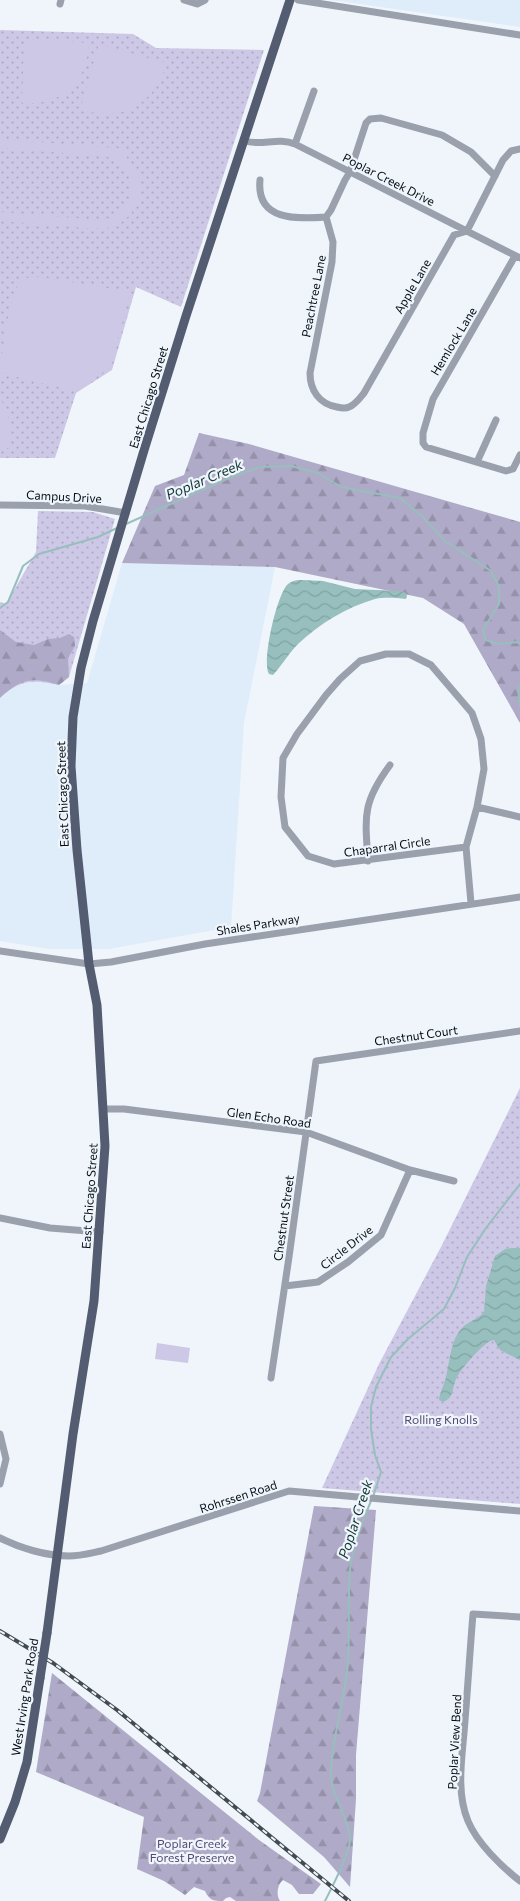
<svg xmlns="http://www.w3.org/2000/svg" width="520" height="1901" font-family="Commissioner,sans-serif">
<defs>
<pattern id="green-dots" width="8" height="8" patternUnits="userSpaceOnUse" patternTransform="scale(1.25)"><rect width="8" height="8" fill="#cdc8e6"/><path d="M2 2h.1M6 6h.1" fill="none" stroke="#aeabc5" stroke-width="1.8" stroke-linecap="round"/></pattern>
<pattern id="forest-firs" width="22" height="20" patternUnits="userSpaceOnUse" patternTransform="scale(1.25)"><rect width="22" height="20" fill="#afaac7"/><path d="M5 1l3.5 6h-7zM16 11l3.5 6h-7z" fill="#9591aa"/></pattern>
<pattern id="water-waves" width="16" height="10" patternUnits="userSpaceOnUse" patternTransform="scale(1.25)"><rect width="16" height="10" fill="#97bfbd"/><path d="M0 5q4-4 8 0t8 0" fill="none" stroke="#80a3a2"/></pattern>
</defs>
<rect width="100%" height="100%" fill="#eff5fa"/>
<path fill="#deedf9" d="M332 0H520V27Z
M122 563 275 567 244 723 231 927 109 949H49L0 941V698L12 687 38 680 59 685 87 683Z"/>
<path fill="url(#green-dots)" d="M0 30 133 34 156 48 264 50 181 307 136 287 112 370 76 393 55 458H0Z
M38 511 93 512 115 519 69 677 59 685C34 679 20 680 0 697V602L6 604 36 552Z
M520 1088V1504L322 1488 379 1364 442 1245Z"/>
<path fill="url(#forest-firs)" d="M199 433 249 444 520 522V723L464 624 423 598 275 567 122 563 155 486 184 475Z
M0 630 16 642 34 645 48 639 60 638 69 634 74 637 75 646 68 658 69 677 59 685C32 676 20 679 0 698Z
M314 1506 376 1510 356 1755V1799L350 1887 324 1857 257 1801 260 1793Z
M52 1673 259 1840 321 1884 313 1894H299L292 1885 283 1880C277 1885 276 1895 280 1901H236L230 1897 226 1898 223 1901C213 1901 209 1900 205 1891L194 1887 185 1895 164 1881 137 1869 144 1817 36 1772Z"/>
<path fill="#cdc8e6" d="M29 39 89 43C87 83 62 106 22 103L24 43Z
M103 45 166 63C160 91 138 113 108 114 99 114 89 112 80 110L98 47Z
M0 139 128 149 127 158C137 168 143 182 139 197 136 211 125 222 112 227 100 230 86 228 73 227 49 225 24 223 0 221V212L99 220C139 218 143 161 102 156L0 148Z
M42 277 130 292 111 367 75 391 0 373C2 352 9 292 23 278Z
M0 396 10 422V448H0Z
M157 1343 190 1348 188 1363 155 1359Z"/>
<path fill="url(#water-waves)" d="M303 580 323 581 355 589 398 591 405 592 407 596 406 599C396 598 385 597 375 599 347 607 319 624 298 644 289 653 282 665 273 675L269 674C261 663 277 593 288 584 293 580 298 580 303 580Z
M512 1248H520V1360L500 1350 494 1340C485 1340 460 1370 456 1379 452 1389 454 1398 443 1402L439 1400C440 1392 444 1385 446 1377 450 1361 450 1341 462 1328 469 1321 478 1319 484 1312L486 1286 495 1256 505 1249Z"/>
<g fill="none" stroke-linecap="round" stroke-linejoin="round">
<path stroke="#97bfbd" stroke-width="2" d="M126 524 229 478 260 467 291 466 318 473 341 487 400 498 423 517 445 541 491 571 499 587V604L483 630 486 640 498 644 517 642 520 644
M0 608 8 602 23 566 39 554 98 537 117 528
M520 685 518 687 520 706
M373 1497 381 1472 375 1455 371 1429V1407L376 1387 391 1357 408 1339 444 1309 455 1288 467 1257 486 1228 520 1184
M325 1901C332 1887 351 1852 350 1838 348 1814 329 1794 331 1769 333 1736 343 1704 347 1672 351 1638 347 1604 350 1570 352 1547 362 1522 371 1501"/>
<path stroke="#9ba0ad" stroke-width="7" d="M184 0 197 4 205 0
M298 0 520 35
M60 4 61 0
M244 141C262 146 278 137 295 144L520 258
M295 144 314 91
M495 176 471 152 442 135 381 118 370 119 366 123 350 172 345 180 331 210 326 217 333 242 332 262 310 373C310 390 319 404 337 407 341 408 345 409 349 407 355 405 360 398 364 393L454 235 467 231 503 160 511 151 520 149
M260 180C256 221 296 219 326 217
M515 256 433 399 423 433V443L426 447 506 471 513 469 520 455
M477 462 496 420
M0 505 85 506 126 513
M386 654H409L431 665 472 713 481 739 484 769 477 807 466 847 334 864 308 856 285 827 281 797 283 758 297 734 326 695 340 679 360 661Z
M477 807 520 817
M466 847 471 903
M368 861C365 816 362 803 390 765
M0 951 89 964 111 962 205 944 520 897
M104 1109H124L306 1132 410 1170 454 1181
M0 1218 50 1228 100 1232
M285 1286 318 1282 348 1262 381 1235 410 1170
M271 1378 289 1257 316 1061 520 1031
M0 1434 6 1459 0 1484
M0 1538C20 1548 46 1556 69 1556 80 1556 91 1553 101 1551L289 1491 520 1511
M520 1617 473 1614C470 1649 468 1685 465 1720 463 1753 455 1790 468 1821 477 1843 502 1867 520 1881"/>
<path stroke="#545c71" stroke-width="9" d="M47 1633 73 1434 94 1301 105 1146 97 1005 89 964 77 850 71 766 73 717 81 668 93 621 145 447 186 316 290 0
M0 1839 15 1802 27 1762 40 1678"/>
<defs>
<path id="rail" d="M0 1631 53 1663 117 1710 349 1901"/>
</defs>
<use href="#rail" stroke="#424b52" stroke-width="4"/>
<use href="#rail" stroke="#eff5fa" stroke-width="2" stroke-dasharray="5.5" stroke-linecap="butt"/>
<path stroke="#545c71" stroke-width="9" d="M40 1678 47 1633"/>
</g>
<g text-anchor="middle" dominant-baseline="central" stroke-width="4.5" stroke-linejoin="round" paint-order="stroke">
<g font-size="12" fill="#040e16" stroke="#eff5fa">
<text transform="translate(389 179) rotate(27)">Poplar Creek Drive</text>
<text transform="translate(412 286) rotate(-60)">Apple Lane</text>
<text transform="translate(313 296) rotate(-79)">Peachtree Lane</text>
<text transform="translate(453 341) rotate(-59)">Hemlock Lane</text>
<text transform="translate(148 397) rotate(-73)">East Chicago Street</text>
<text transform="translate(64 496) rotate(3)">Campus Drive</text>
<text transform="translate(62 794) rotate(-92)">East Chicago Street</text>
<text transform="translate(387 846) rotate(-8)">Chaparral Circle</text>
<text transform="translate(258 924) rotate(-9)">Shales Parkway</text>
<text transform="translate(416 1035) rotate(-8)">Chestnut Court</text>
<text transform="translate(269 1117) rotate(8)">Glen Echo Road</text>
<text transform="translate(89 1196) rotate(-86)">East Chicago Street</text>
<text transform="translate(283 1218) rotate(-82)">Chestnut Street</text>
<text transform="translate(346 1247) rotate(-38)">Circle Drive</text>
<text transform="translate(238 1496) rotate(-18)">Rohrssen Road</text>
<text transform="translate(24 1697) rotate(-81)">West Irving Park Road</text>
<text transform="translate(454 1742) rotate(-87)">Poplar View Bend</text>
</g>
<g font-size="12" fill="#514874" stroke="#eff5fa">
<text x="441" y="1419">Rolling Knolls</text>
<text x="192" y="1843">Poplar Creek<tspan x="192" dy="14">Forest Preserve</tspan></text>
</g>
<g font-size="14" font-style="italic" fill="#103736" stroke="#eff5fa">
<text transform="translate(204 479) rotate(-23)">Poplar Creek</text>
<text transform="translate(355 1519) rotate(-72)">Poplar Creek</text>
</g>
</g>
</svg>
